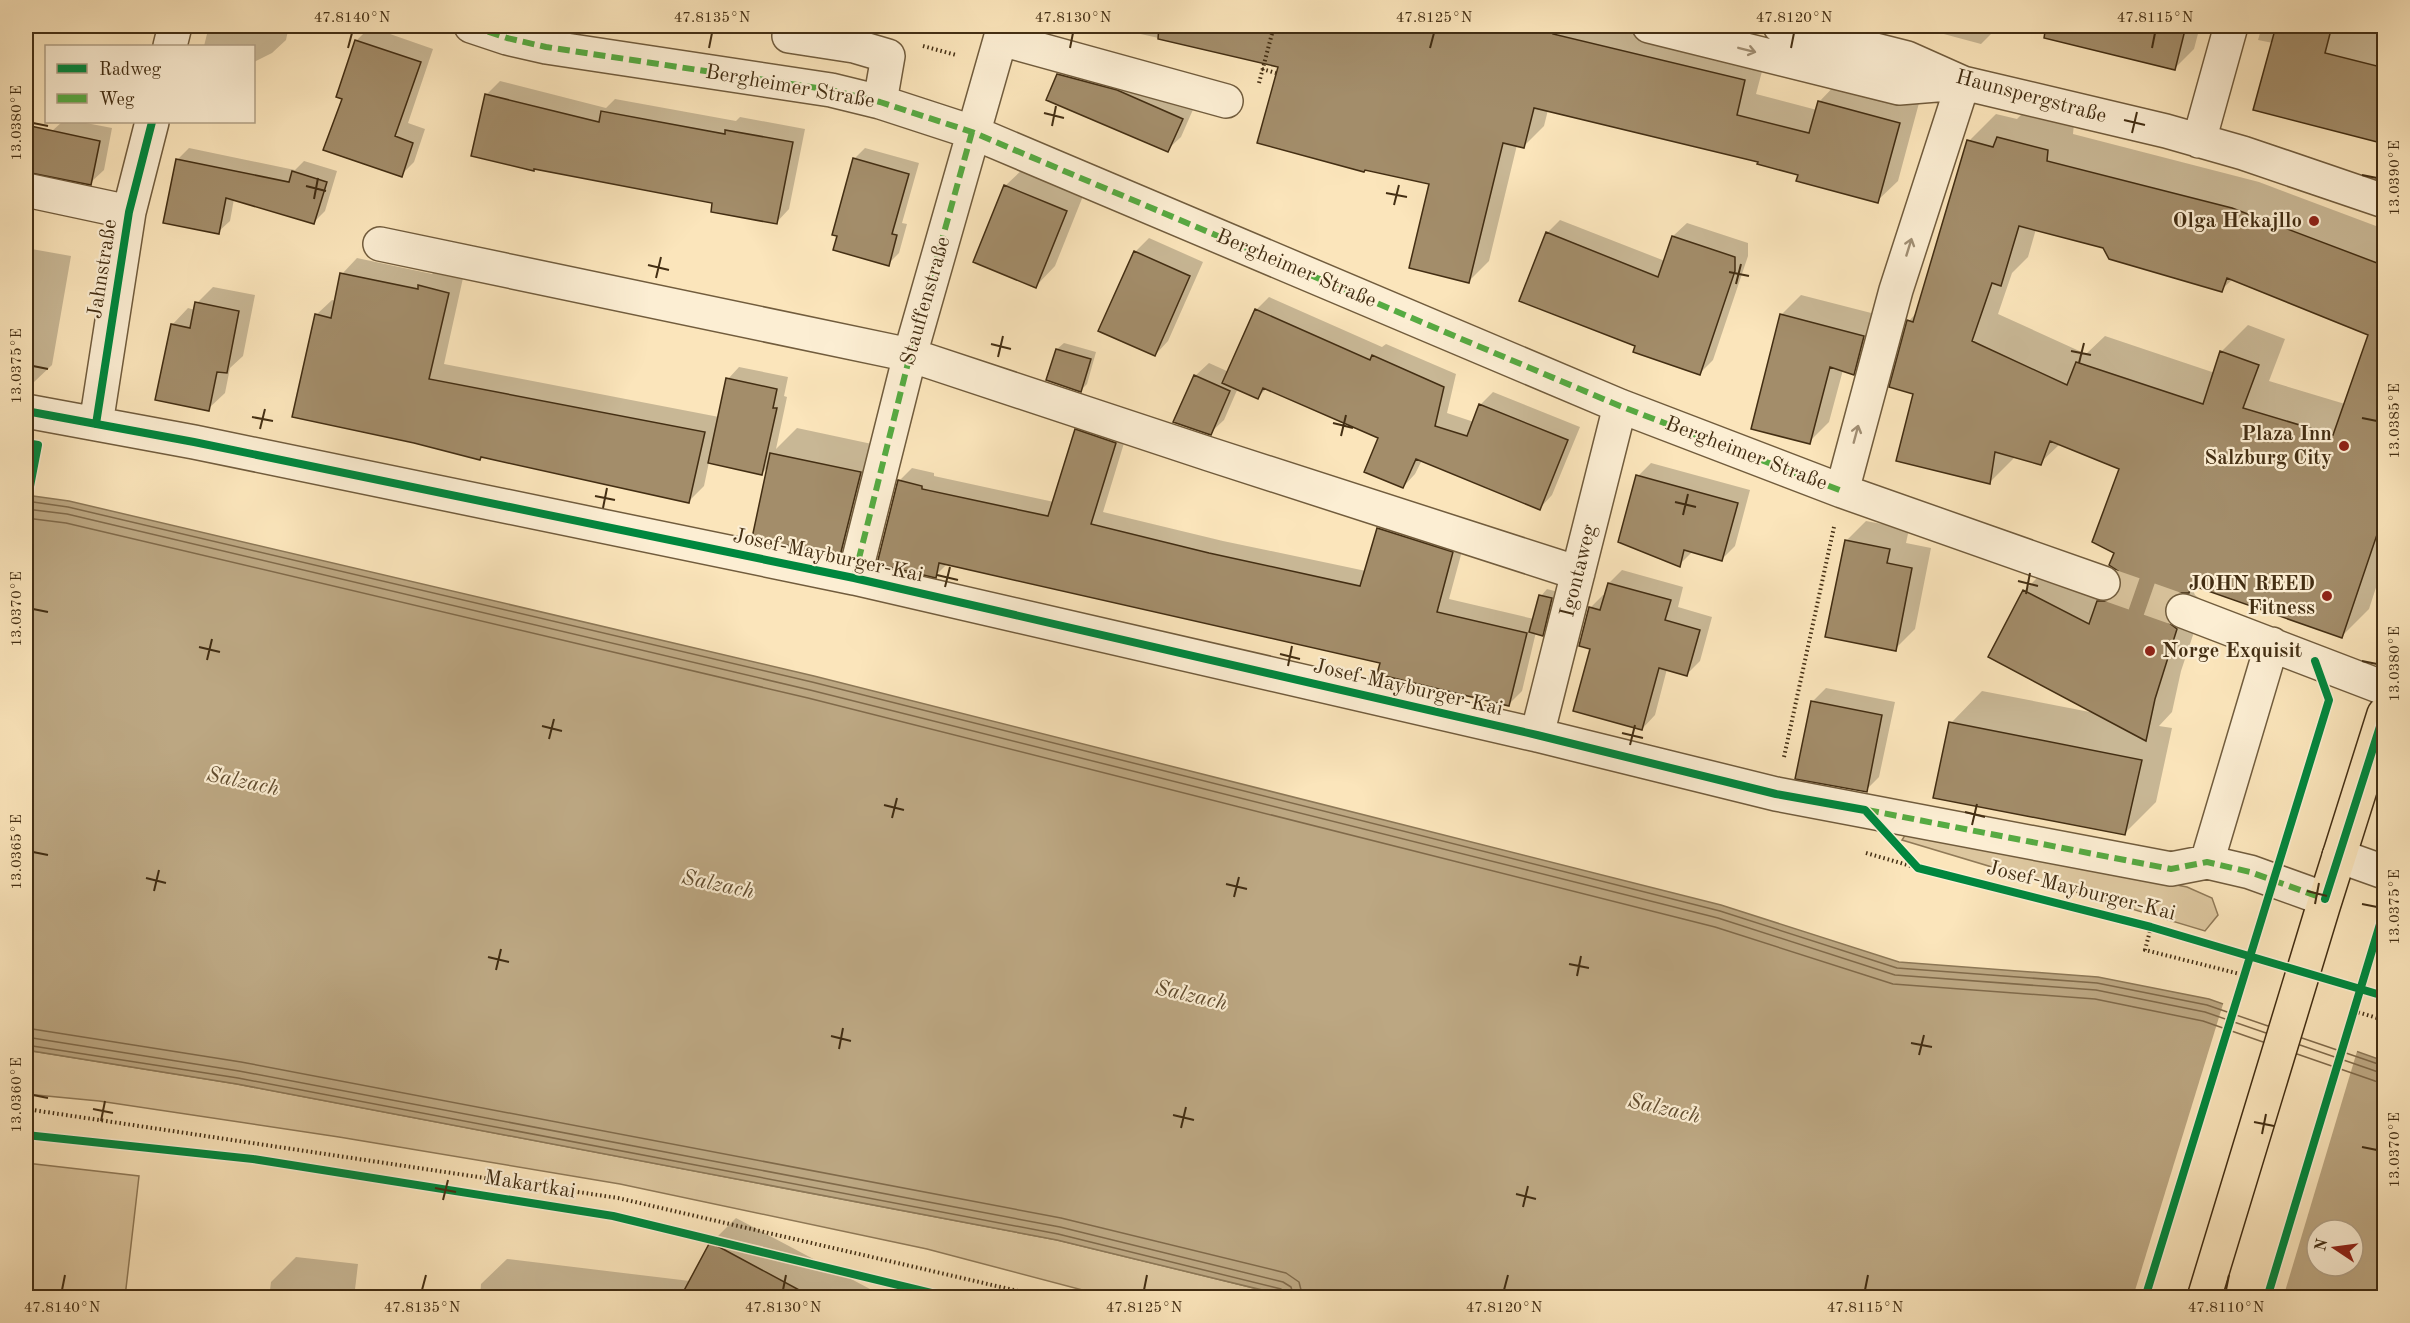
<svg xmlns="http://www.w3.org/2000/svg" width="2410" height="1323" font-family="'Old Standard TT',serif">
<rect width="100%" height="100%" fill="#fbe5bb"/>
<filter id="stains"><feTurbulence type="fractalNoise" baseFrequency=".00333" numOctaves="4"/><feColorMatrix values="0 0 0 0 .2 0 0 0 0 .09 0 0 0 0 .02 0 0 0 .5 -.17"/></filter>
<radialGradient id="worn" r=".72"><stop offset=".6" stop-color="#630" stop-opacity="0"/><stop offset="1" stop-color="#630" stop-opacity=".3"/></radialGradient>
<path fill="#dcc69e" stroke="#907a58" stroke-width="1.5" d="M1907 832 2187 887 2212 898 2218 915 2205 931 1902 840Z
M26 1050 237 1084 1057 1240 1291 1297H1109L927 1249 620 1184 339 1137 99 1101 26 1094Z
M26 1163 139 1176 125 1297H26Z"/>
<path fill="#bca782" stroke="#8c7756" stroke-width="1.5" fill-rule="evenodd" d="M26 495 69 501 814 676 1721 905 1899 962 2098 977 2209 999 2384 1061V1297H1291L1057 1240 237 1084 26 1050ZM2317 1230H2353V1266H2317Z"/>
<path fill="#fbe5bb" d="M2224 1001 2358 1048 2283 1298 2133 1297Z"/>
<path fill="#0003" fill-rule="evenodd" d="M104 26H138L131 32Z
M209 26H289L286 40 272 53 254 62V46H204Z
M918 26H931L928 28Z
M1105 26H1242L1241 32 1221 52Z
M1292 26H1619L1765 60 1756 94 1817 110 1819 102 1839 81 1919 103 1898 181 1877 201 1759 161 1548 110 1544 126 1524 146 1517 145 1489 261 1469 281 1431 183 1259 142Z
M1914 26H1999L1981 44Z
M2108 26H2200L2194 49 2174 69 2101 51Z
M2262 26H2368L2384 30V142L2273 43 2258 40Z
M370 27 433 49 408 123 425 129 414 162 401 175 344 98 338 96 357 40Z
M1071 61 1195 105 1181 137 1167 150 1058 75Z
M500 81 606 108 615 99 736 121 740 117 805 129 789 209 776 223 714 202 486 95Z
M2025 111 2074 123 2073 134 2259 182 2384 229V563L2369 609 2342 636 2195 585 2192 588 2195 595 2204 602 2181 671 2172 712 2159 726 2172 728 2156 802 2125 833 1951 723 1982 691 2095 713 2024 591 2051 564 2107 593 2122 578 2116 552 2121 468 2060 444 2040 463 2016 456 1990 482 1914 393 1909 321 1917 312 1969 141 1996 114 2017 119ZM2036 229 2104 247 2221 290 2233 279 2370 334 2345 404 2269 381 2285 339 2248 325 2221 352 2215 373 2105 336 2086 354 1998 314 2012 273 2028 257Z
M62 122H81L112 128 104 170 90 183 52 131Z
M189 148 295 170 304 161 337 171 325 211 314 222 234 199 230 221 218 232 178 159Z
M865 148 919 163 902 223 907 224 899 253 888 264 854 159Z
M1025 167 1085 191 1055 266 1036 286 1005 186Z
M1560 220 1665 261 1673 236 1687 223 1748 243V256L1713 360 1700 373 1547 233Z
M1149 238 1203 262 1168 341 1155 355 1135 252Z
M26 248 71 256 52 365 34 382 26 381Z
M357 258 432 274 435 271 463 278 444 364 719 417 728 379 739 367 788 377 784 396 787 397 776 449 797 428 886 447 865 529 840 554 769 466 762 473 709 462 704 486 689 501 482 456 316 315 332 300 336 301 342 274Z
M213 287 255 295 243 356 230 368 225 393 208 409 172 325 188 308 195 310 197 303Z
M1801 295 1883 316 1873 353 1853 373 1843 370 1829 422 1809 442 1781 315Z
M1269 297 1382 347 1386 344 1456 374 1447 413 1474 422 1481 404 1493 392 1580 427 1552 495 1540 508 1422 460 1415 474 1403 487 1380 438 1267 388 1258 397 1238 388 1224 420 1210 433 1195 376 1209 363 1229 372 1256 310Z
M1064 343 1096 352 1087 384 1081 390 1048 379 1057 349Z
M1090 417 1128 430 1103 512 1223 541 1366 571 1378 529 1391 516 1465 540 1449 599 1534 619 1541 596 1547 589 1558 592 1549 627 1542 634 1536 632 1522 691 1509 704 1382 662 948 563 935 576 899 481 912 468 934 473V476L1054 502 1077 430Z
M1651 463 1750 490 1735 546 1722 559 1693 551 1679 565 1638 476Z
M1866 521 1909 529 1906 543 1931 548 1915 629 1895 649 1846 541Z
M1622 570 1683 587 1678 607 1712 617 1700 661 1687 674 1667 669 1655 715 1642 729 1592 648 1590 608 1603 595H1606L1609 583Z
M1826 688 1895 702 1879 777 1866 790 1813 701Z
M736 1218 887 1298H480L481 1284 507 1259 690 1281 711 1243Z
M296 1257 358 1264 354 1298H269L271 1282Z"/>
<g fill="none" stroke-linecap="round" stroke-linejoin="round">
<path stroke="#806a4a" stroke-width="1.5" d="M26 501 68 507 812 682 1720 911 1897 968 2097 983 2207 1005 2268 1026
M26 509 67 514 810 690 1718 918 1895 975 2096 990 2205 1012 2266 1033
M26 518 66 523 808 698 1715 927 1893 984 2095 999 2203 1021 2263 1042
M26 1028 241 1062 1061 1218 1286 1273 1299 1282 1303 1298
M26 1037 239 1071 1060 1227 1283 1282 1291 1287 1294 1298
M2302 1038 2384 1066
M26 1045 238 1078 1058 1234 1281 1289 1285 1292 1286 1298
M2300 1045 2384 1074
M2297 1054 2375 1081 2384 1083"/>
</g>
<path fill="#a38d6a" stroke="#432e13" stroke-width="1.5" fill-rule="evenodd" d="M1159 26H1555L1553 34 1745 80 1737 115 1809 133 1818 101 1900 123 1878 203 1796 181 1798 175 1757 164 1758 162 1534 108 1524 148 1503 143 1469 283 1409 268 1429 184 1365 170 1364 172 1257 143 1278 67 1158 39Z
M2046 26H2186L2175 70 2044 38Z
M2276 26H2332L2325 53 2385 68V144L2253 110Z
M355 40 421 62 395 136 413 143 402 177 323 150 342 99 336 97Z
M1057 74 1117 90 1183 119 1168 152 1046 100Z
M485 94 599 122 601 111 725 134V130L793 142 777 224 711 212 712 203 534 169V171L471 156Z
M26 125 100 141 91 185 26 172Z
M1997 137 2048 150 2047 161 2232 208 2385 266V511L2342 638 2191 585 2189 593H2179L2172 596 2165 605V615L2168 622 2177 629 2155 699 2146 741 1988 657 2023 590 2089 624 2097 601H2107L2116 597 2121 589V580L2118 571 2109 565 2114 553 2092 542 2119 469 2050 441 2041 465 1995 452 1990 484 1896 461 1913 394 1889 387 1907 320 1913 322 1967 140 1993 147ZM2019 226 2103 248 2109 259 2222 292 2227 278 2368 335 2333 435 2243 408 2259 365 2220 351 2203 404 2076 362 2067 385 1972 341 1992 283 2001 286Z
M853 158 909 174 892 234 897 235 889 266 833 250 837 236 832 235Z
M176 159 289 182 292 171 327 182 314 224 226 198 219 234 163 223Z
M1004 185 1067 211 1036 288 973 262Z
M1546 232 1658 277 1672 236 1735 257V271L1700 375 1633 352 1635 346 1519 301Z
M1134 251 1190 276 1155 356 1098 331Z
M340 273 418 289V285L449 293 429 379 705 432 689 503 481 457 480 460 414 443 292 417 315 314 331 318Z
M195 302 239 311 227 373 217 372 209 411 155 400 171 324 190 328Z
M1255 309 1370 360 1372 355 1444 387 1435 426 1467 436 1479 404 1568 440 1540 510 1416 459 1403 488 1364 472 1378 438 1263 388 1258 399 1222 383Z
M1780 314 1864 336 1854 375 1830 367 1810 444 1751 429Z
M1056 349 1091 359 1081 392 1046 380Z
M1194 375 1230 391 1211 435 1173 422Z
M726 378 777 389 773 408H777L762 475 708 463Z
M1075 429 1116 443 1091 524 1209 553 1360 586 1377 528 1453 552 1437 612 1527 633 1509 706 1377 674 1380 663 939 563 936 578 877 564 898 480 922 486V489L1048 516Z
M770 453 861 472 840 556 752 538Z
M1636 475 1738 503 1722 561 1684 550 1680 567 1618 542Z
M1845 540 1890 549 1887 563 1912 568 1896 651 1825 637Z
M1608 583 1671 600 1665 620 1700 630 1687 676 1659 668 1642 730 1573 711 1590 649 1579 646 1589 607 1600 610Z
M1539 595 1552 598 1543 636 1529 632Z
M1811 701 1882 715 1867 792 1795 779Z
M1949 722 2142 760 2125 835 1933 798Z
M710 1242 814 1298H680Z"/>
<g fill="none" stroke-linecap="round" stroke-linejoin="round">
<path stroke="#d6c099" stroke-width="33" stroke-dasharray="33 16" stroke-linecap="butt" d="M2103 583 2183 611"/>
<defs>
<path id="minor" d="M471 26 507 38 546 47 831 90 880 102 972 132 1620 406 1842 491 2103 583
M1649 26 1899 88 1961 83
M1780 26 1907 58 1963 83 2166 131 2243 153 2384 201
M789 36 854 46 888 56 880 102
M1001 39 1226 101
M170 46 175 26
M2199 141 2231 26
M26 190 129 212
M380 244 910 355 1209 454 1578 573
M26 411 194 442 854 578 1537 735 1776 794 2171 869 2207 862 2250 872 2325 899
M96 424 129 212 152 122
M1842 491 1896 290 1963 83
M854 578 910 355 1004 26
M2183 611 2384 688
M1537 735 1620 406
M2339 856 2384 872
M2207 862 2272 644"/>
<path id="major" d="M2204 1298 2323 907 2384 714"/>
</defs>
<use href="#minor" stroke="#715c3d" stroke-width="36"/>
<use href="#major" stroke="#432e13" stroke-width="36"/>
<path stroke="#432e13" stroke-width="4" stroke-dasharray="1.5 3" stroke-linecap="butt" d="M923 46 956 55
M1262 69 1276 73
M1259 83 1274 26
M1784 757 1834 527
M1866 853 1918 868
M2151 927 2145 950 2244 975
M2354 1011 2384 1020
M26 1109 618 1198 1048 1298"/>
<use href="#minor" stroke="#fceed3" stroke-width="33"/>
<use href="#major" stroke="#fbe5bb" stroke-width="33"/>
<path stroke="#56ab42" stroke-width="6" stroke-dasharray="12 6" stroke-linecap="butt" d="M471 26 507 38 546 47 831 90 880 102 972 132 1620 406 1842 491
M854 578 910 355 972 132
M1867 810 2171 869 2207 862 2250 872 2325 899"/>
<defs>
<path id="cycleway" d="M26 411 194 442 854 578 1537 735 1776 794 1865 810 1918 868 2151 927 2384 996
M96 424 129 212 152 122
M26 443 38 445 26 507
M2325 899 2384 714
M26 1135 253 1159 613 1216 952 1298
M2145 1298 2329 700 2315 661
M2267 1298 2384 911"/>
</defs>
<use href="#cycleway" stroke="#fceed3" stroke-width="11"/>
<use href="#cycleway" stroke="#00873e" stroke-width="8"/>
</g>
<defs><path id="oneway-shaft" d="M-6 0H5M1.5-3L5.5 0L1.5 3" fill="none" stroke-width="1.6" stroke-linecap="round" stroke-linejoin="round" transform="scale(1.5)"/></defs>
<g stroke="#a08e73">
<use href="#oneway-shaft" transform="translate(1747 50) rotate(14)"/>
<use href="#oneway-shaft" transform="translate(1909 247) rotate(-73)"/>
<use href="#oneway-shaft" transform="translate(1856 434) rotate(-75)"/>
</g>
<path fill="none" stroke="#432e13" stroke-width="2" d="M348 48 352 33M709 48 712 33M1070 48 1073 33M1430 48 1434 33M1791 48 1794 33M2152 48 2155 33M1044 113 1064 118M2124 120 2145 125M33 123 48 126M1052 126 1056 106M2132 133 2137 112M2362 175 2377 178M306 186 326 191M1386 193 1407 197M314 199 318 178M1394 205 1399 185M648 265 669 270M1729 272 1749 276M656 278 661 257M1736 284 1741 264M991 344 1011 349M2071 351 2091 355M998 357 1003 336M2079 363 2084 343M33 366 48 369M252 417 273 421M2362 418 2377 421M1333 423 1353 428M260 429 265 409M1341 436 1346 415M595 496 615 500M1675 502 1696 507M603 508 607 488M1683 515 1688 494M937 575 958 580M2018 581 2038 586M945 587 950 567M2026 594 2030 573M33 609 48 612M199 647 220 652M1280 654 1300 659M207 660 212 639M2362 661 2377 664M1288 666 1292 646M542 726 562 731M1622 733 1643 738M549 739 554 719M1630 745 1635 725M884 805 904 810M1965 812 1985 817M892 818 897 798M1972 825 1977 804M33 852 48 855M146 878 166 883M1226 884 1247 889M154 891 159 870M2307 891 2327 896M1234 897 1239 877M2315 904 2319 883M2362 904 2377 907M488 957 509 962M1569 964 1589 968M496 970 501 949M1577 976 1581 956M831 1036 851 1041M1911 1043 1932 1047M839 1049 843 1028M1919 1055 1924 1035M33 1095 48 1098M93 1109 113 1113M1173 1115 1194 1120M101 1121 105 1101M2254 1122 2274 1126M1181 1128 1186 1107M2262 1134 2266 1114M2362 1147 2377 1150M435 1188 456 1192M1516 1194 1536 1199M443 1200 448 1180M1523 1207 1528 1186M62 1290 65 1275M422 1290 426 1275M783 1290 786 1275M1144 1290 1147 1275M1504 1290 1508 1275M1865 1290 1868 1275M2226 1290 2229 1275"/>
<g fill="#8f2418" stroke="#fceed3" stroke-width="2">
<circle cx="2314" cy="221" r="6"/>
<circle cx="2344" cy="446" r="6"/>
<circle cx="2327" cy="596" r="6"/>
<circle cx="2150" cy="651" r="6"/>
</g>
<g text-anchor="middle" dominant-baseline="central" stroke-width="4.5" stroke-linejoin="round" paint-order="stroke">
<g font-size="21" fill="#432e13" stroke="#fceed3">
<text transform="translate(790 87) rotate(10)">Bergheimer Straße</text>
<text transform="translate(2031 97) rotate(15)">Haunspergstraße</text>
<text transform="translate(103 269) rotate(-81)">Jahnstraße</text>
<text transform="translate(1296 269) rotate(23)">Bergheimer Straße</text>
<text transform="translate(926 301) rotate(-74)">Stauffenstraße</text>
<text transform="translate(1746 454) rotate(21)">Bergheimer Straße</text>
<text transform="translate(828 556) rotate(12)">Josef-Mayburger-Kai</text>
<text transform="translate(1579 571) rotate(-76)">Igontaweg</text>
<text transform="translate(1408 688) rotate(13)">Josef-Mayburger-Kai</text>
<text transform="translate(2081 891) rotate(14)">Josef-Mayburger-Kai</text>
<text transform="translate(530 1185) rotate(9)">Makartkai</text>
</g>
<g font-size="21" font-weight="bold" fill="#432e13" stroke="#fceed3" text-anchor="end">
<text x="2302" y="221">Olga Hekajllo</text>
<text x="2332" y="434">Plaza Inn<tspan x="2332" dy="24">Salzburg City</tspan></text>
<text x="2315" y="584">JOHN REED<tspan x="2315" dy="24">Fitness</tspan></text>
<text x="2162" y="651" text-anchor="start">Norge Exquisit</text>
</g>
<g font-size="22" font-style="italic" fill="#614c2f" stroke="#fceed3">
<text transform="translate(243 782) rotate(12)">Salzach</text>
<text transform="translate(718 885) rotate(12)">Salzach</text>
<text transform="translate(1191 996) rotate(13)">Salzach</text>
<text transform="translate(1664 1109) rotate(13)">Salzach</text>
</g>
</g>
<rect width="2410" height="1323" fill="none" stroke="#fbe5bb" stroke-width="66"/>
<rect x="45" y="45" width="210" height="78" fill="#fceed3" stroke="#b2a186" stroke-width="1.5"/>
<rect x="57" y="64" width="30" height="9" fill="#00873e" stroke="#b2a186" stroke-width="1.5"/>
<text x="99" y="75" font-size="18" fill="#432e13">Radweg</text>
<rect x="57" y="94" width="30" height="9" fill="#56ab42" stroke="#b2a186" stroke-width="1.5"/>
<text x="99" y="105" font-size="18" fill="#432e13">Weg</text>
<g transform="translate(2335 1248) rotate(283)"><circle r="28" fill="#fceed3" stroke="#b2a186" stroke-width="1.5"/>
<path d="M0-4.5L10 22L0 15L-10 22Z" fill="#8f2418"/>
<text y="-9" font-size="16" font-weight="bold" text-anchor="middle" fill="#432e13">N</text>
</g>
<rect x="33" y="33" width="2344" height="1257" fill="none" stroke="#432e13" stroke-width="2"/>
<g font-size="15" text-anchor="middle" fill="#432e13">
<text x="352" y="22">47.8140°N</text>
<text x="712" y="22">47.8135°N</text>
<text x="1073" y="22">47.8130°N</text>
<text x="1434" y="22">47.8125°N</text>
<text x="1794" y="22">47.8120°N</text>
<text x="2155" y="22">47.8115°N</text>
<text transform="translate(16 123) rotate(-90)" y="5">13.0380°E</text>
<text transform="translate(2394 178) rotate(-90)" y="5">13.0390°E</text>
<text transform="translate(16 366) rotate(-90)" y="5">13.0375°E</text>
<text transform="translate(2394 421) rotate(-90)" y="5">13.0385°E</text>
<text transform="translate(16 609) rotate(-90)" y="5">13.0370°E</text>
<text transform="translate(2394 664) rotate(-90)" y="5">13.0380°E</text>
<text transform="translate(16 852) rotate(-90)" y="5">13.0365°E</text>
<text transform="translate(2394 907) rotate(-90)" y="5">13.0375°E</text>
<text transform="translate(16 1095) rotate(-90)" y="5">13.0360°E</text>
<text transform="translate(2394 1150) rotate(-90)" y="5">13.0370°E</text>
<text x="62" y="1312">47.8140°N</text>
<text x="422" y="1312">47.8135°N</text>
<text x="783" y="1312">47.8130°N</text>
<text x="1144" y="1312">47.8125°N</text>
<text x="1504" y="1312">47.8120°N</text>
<text x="1865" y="1312">47.8115°N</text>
<text x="2226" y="1312">47.8110°N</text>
</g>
<rect width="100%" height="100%" filter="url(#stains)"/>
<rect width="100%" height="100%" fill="url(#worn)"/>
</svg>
